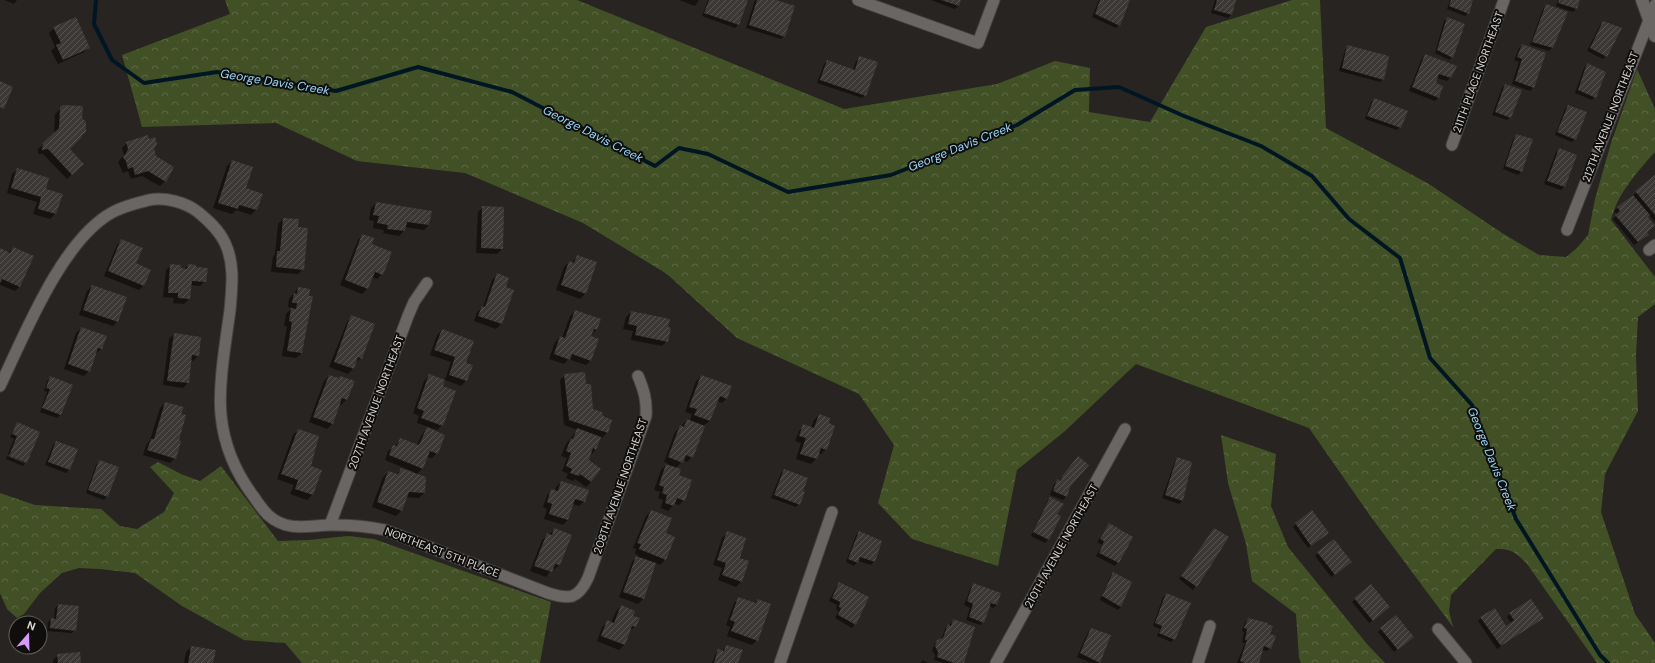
<svg xmlns="http://www.w3.org/2000/svg" width="1655" height="663" font-family="'DM Sans',sans-serif">
<defs>
<pattern id="forest-crowns" width="20" height="18" patternUnits="userSpaceOnUse"><rect width="20" height="18" fill="#425025"/><path d="M2 6a3 3 0 1 1 6 0M12 15a3 3 0 1 1 6 0" fill="none" stroke="#5d6844"/></pattern>
<pattern id="building-hatch" width="6" height="6" patternUnits="userSpaceOnUse"><rect width="6" height="6" fill="#3b3836"/><path d="M-1 1l2-2M0 6l6-6M5 7l2-2" fill="none" stroke="#575452"/></pattern>
</defs>
<rect width="100%" height="100%" fill="#272422"/>
<path fill="url(#forest-crowns)" d="M225 0H577L844 109 997 84 1055 61 1090 68 1089 112 1150 122 1206 27 1292 0H1320L1326 128 1429 184 1502 233 1539 255 1566 257 1577 248 1588 235 1595 199 1611 143 1637 69 1655 109V152C1638 171 1617 194 1611 220L1655 277V304L1638 317 1636 356 1638 411 1605 474 1601 512 1635 614 1655 643V663H1597L1527 564C1517 553 1511 548 1496 549L1451 595 1449 611 1453 627 1371 517 1309 428 1136 364 1065 431 1017 470 998 566 912 539 878 503 894 445 859 394 737 338 667 274 583 223 465 173 357 161 276 123 142 127 122 55 230 14Z
M1221 435 1276 454 1271 506 1288 547 1367 644 1385 663H1301L1299 658 1296 614 1252 581 1246 544 1228 483Z
M158 462 181 474 200 481 221 466 278 541 308 540 348 536 374 539 551 602 540 663H302L285 643 244 640 182 606 135 573 100 569 79 568 62 573 40 593 24 614 17 618 7 609 0 593V493L35 505 101 509 120 526 137 529 164 512 174 493 150 467Z"/>
<path fill="#0007" d="M4 0H17L14 4Z
M679 0H699L695 6Z
M708 0H747L738 25 735 28 702 16Z
M755 0H772L784 36 781 39 746 28Z
M931 0H960L958 6 955 9Z
M1099 0H1129L1119 25 1116 28 1092 17Z
M1215 0H1235L1231 15 1228 18 1211 13Z
M1450 0H1472L1468 13 1465 16 1447 9Z
M1558 0H1579L1576 9 1573 12 1556 6Z
M1547 5 1552 48 1549 51 1530 45 1543 9Z
M1448 18 1452 57 1449 60 1435 53 1444 21Z
M1603 22 1606 56 1603 59 1587 51 1600 25Z
M54 28 89 47 84 52 58 64 51 51 55 47 49 33Z
M1522 45 1544 54 1533 88 1530 91 1512 84 1519 62 1514 60 1519 48Z
M1348 46 1384 79 1380 82 1339 71 1345 50Z
M1425 55 1455 67 1450 78 1447 81 1437 78 1435 83 1442 86 1438 98 1435 101 1409 91 1422 58Z
M860 57 865 95 862 98 817 83 824 64 827 61 853 70 856 61Z
M1587 64 1595 97 1592 100 1575 93 1584 68Z
M1505 85 1511 117 1507 120 1492 115 1502 88Z
M1375 99 1400 127 1397 130 1365 119 1371 102Z
M63 106 69 149 83 164 67 179 43 154H38V149L54 134 55 114Z
M1569 106 1575 139 1572 142 1555 135 1565 109Z
M1516 136 1521 172 1518 175 1503 169 1513 139Z
M127 143 153 149 165 181 160 186 142 176 131 179 128 171 123 173 118 162 124 155 122 148Z
M1559 149 1564 187 1561 190 1544 184 1556 152Z
M232 161 245 189 262 195 256 210 251 215 236 210 232 214 213 208 227 166Z
M17 170 45 190 61 195 55 214 50 219 33 214 37 202 7 193 12 174Z
M1655 177V222L1649 215 1647 217 1646 232 1648 235 1634 245 1613 219 1617 215 1614 211Z
M376 203 431 212 429 225 424 230 405 227 404 231 399 236 383 233 384 230 373 228 374 221 369 220 371 208Z
M483 207 502 249 497 254 476 253 478 212Z
M283 219 297 228 303 269 298 274 271 272 273 257 275 254 278 224Z
M363 235 371 245 382 274 377 279 372 277 367 289 362 294 340 285 358 240Z
M122 240 135 264 144 285 139 290 104 276 117 245Z
M13 248 20 286 15 291 0 285V249L8 253Z
M577 256 596 263 585 294 580 299 556 290 564 267 569 262 572 263Z
M171 265 184 270 188 265 205 281 200 286 190 285 189 299 184 304 173 303 174 298 163 297 166 270Z
M497 275 505 288 513 291 501 324 496 329 474 321 477 312 483 307 492 280Z
M92 286 118 321 113 326 79 315 87 291Z
M298 288 307 296 311 297 302 353 296 358 282 356 287 326H284L286 314 292 308 288 307 289 299Z
M575 311 597 330 591 334V360L586 365 568 359 564 364 549 359 555 342 560 337 562 338 570 316Z
M631 312 667 341 662 346 631 340 633 331 623 329 626 317Z
M352 317 361 358 355 363 353 369 348 374 329 367 347 322Z
M81 328 105 336 101 349 96 354 95 353 89 371 84 376 64 369 76 333Z
M442 330 464 363 471 366 466 381 461 386 445 380 451 362 430 355 437 335Z
M174 334 198 356 193 361 191 360 188 383 183 388 163 385 169 339Z
M565 375 585 385 592 410 602 417 611 420 607 433 602 438 600 437 596 449 587 460 591 482 586 487 575 479 573 481 566 478 568 474 562 471 567 458 561 456 566 444 577 430 564 425 560 380Z
M329 376 338 379 340 377 346 400 341 405 339 404 332 424 327 429 309 422 324 381Z
M429 376 441 386 442 425 437 430 417 423 419 416 413 413 424 381Z
M701 376 727 398 722 403 717 401 710 421 704 425 692 457 687 462 683 460 676 468 684 500 679 505 674 504 668 511 661 508 663 500 658 498 660 492 654 490 661 470 668 463 664 462 675 432 687 420 690 421 692 414 685 412 696 381Z
M51 377 71 385 60 415 57 418 40 412 47 392 44 391 47 381Z
M165 403 180 415 175 458 170 463 143 455 146 445 150 440 160 408Z
M819 415 826 449 821 454 818 453 816 459 811 464 796 459 801 443 795 441 799 431 804 426 811 428 814 420Z
M18 423 39 432 26 463 8 454 14 439 10 437 15 427Z
M427 429 437 453 432 458 427 457 422 469 416 475 424 493 419 498 406 497 401 511 396 516 372 507 383 477 388 472 396 474 401 469 414 474V472L385 460 388 451 394 447 401 439 417 445 422 434Z
M298 430 309 467 312 495 307 500 290 494 294 485 277 479 293 435Z
M56 442 77 449 69 470 66 473 45 465 53 445Z
M7 456 25 464 23 466 6 459Z
M1178 458 1191 463 1182 501 1179 504 1162 498 1175 461Z
M1075 460 1066 497 1063 500 1050 495 1054 484 1058 480 1060 481Z
M99 461 107 496 104 500 86 493 96 465Z
M784 470 799 504 796 507 771 498 781 473Z
M561 482 584 501 579 506 573 504 568 520 563 525 544 519 547 509 543 507 547 495 552 490 555 491 556 487Z
M1050 498 1056 514 1059 516 1048 540 1045 543 1031 536 1047 502Z
M651 511 664 534 665 560 660 565 655 563 643 599 638 604 619 597 632 562 638 555 635 554 636 549 633 548 646 516Z
M1296 524 1324 536 1308 548 1293 527Z
M1109 525 1132 537 1115 566 1096 556 1102 545 1097 542Z
M554 530 571 536 559 565 554 570 552 569 546 577 530 571 542 540Z
M859 532 880 541 874 562 871 565 858 561 854 566 846 562 856 535Z
M727 533 738 559 741 582 736 587 718 580 722 568 713 565 722 538Z
M1211 533 1228 537 1193 590 1179 579Z
M1318 553 1347 565 1331 577 1315 556Z
M1113 573 1121 607 1118 610 1100 600 1110 577Z
M839 584 855 624 852 628 835 618 839 611 836 610 837 605 829 601 836 587Z
M974 584 1000 594 997 605 993 608 989 606 983 622 980 625 966 620 970 608 964 605 971 587Z
M1166 594 1174 639 1171 642 1157 636 1160 629 1153 626 1163 597Z
M739 598 754 603 757 600V640L752 645 727 636 730 627 726 625 734 603Z
M1355 599 1386 610 1369 623 1352 602Z
M58 605 75 630 72 633 47 631 48 622 51 619H54L55 608Z
M621 606 632 616 635 627 629 631 624 645 619 650 597 641 602 627 607 622 611 623 616 611Z
M1510 613 1543 618 1497 649 1478 621 1481 618 1506 627 1511 623 1507 617Z
M1248 619 1269 635 1270 648 1267 651 1262 650 1258 663H1237L1245 643H1242L1244 632 1242 631 1245 622Z
M953 620 963 663H943L934 660 935 655 932 650 935 644 941 640 945 629 949 626Z
M1092 629 1099 662 1098 663H1091L1077 657 1088 632Z
M1381 629 1409 640 1394 652 1378 632Z
M726 646 738 663H712L716 653 719 650 722 651Z
M191 647 212 663H184L186 652Z
M58 655 80 663H53V660Z
M923 660 928 663H920Z"/>
<g fill="none" stroke-linecap="round" stroke-linejoin="round">
<path stroke="#001723" stroke-width="4" d="M96 0 94 24 112 60 144 83 217 72 336 91 418 67 512 92 655 166 679 148 708 154 788 192 891 175 1017 125 1075 90 1119 87 1184 116 1261 146 1312 176 1349 219 1400 258 1430 358 1472 405 1516 519 1600 655 1608 663"/>
</g>
<path fill="url(#building-hatch)" d="M709 0H748L739 25 704 13Z
M757 0H776L795 6 785 37 749 25Z
M941 0H961L959 6Z
M1100 0H1130L1120 26 1095 14Z
M1217 0H1236L1232 15 1214 10Z
M1451 0H1473L1469 14 1449 6Z
M1559 0H1580L1577 9 1558 3Z
M1546 4 1568 12 1553 48 1532 42Z
M76 17 90 48 63 60 56 45 61 43 53 27Z
M1447 17 1465 24 1453 58 1437 50Z
M1603 21 1622 28 1607 57 1590 48Z
M1522 44 1546 53 1534 88 1515 81 1522 59 1517 57Z
M1347 45 1389 56 1384 80 1342 68Z
M1425 54 1457 66 1451 78 1439 74 1436 83 1443 86 1439 98 1412 87Z
M859 56 878 62 866 96 820 80 827 60 855 70Z
M1587 63 1606 72 1596 98 1578 90Z
M0 81 13 87 4 109 0 107Z
M1505 84 1522 90 1511 118 1495 112Z
M1374 98 1408 111 1401 128 1367 116Z
M63 105 83 106 82 118 86 122V132L81 136 82 137 70 149 84 164 72 175 48 149 42 150 43 143 59 128 60 108Z
M1568 105 1587 112 1576 140 1557 132Z
M1516 134 1533 139 1522 172 1505 166Z
M148 135 149 139 155 137 157 144 154 149 156 156 174 167 166 182 148 171 135 175 133 167 128 169 126 161 124 159 123 156 125 155 128 149 126 142Z
M1559 148 1577 155 1565 187 1547 181Z
M232 160 253 167 246 188 263 194 257 210 239 205 238 209 218 203Z
M17 168 49 178 46 189 63 194 56 214 38 209 41 197 11 188Z
M1655 175V215L1635 191Z
M1633 195 1650 215 1648 217 1655 226 1647 232 1649 235 1638 242 1615 215 1620 211 1617 207Z
M376 202 432 211 429 225 407 222 405 231 387 229 388 225 377 223 379 216 373 215Z
M482 206 504 207 503 249 481 248Z
M283 218 299 219 298 227 308 228 304 270 276 267 277 251H280Z
M362 234 374 238 372 244 392 252 383 275 375 272 368 289 345 280Z
M121 239 143 248 136 263 151 270 144 286 108 271Z
M13 247 34 256 20 287 2 279 0 283V248L10 253Z
M577 255 597 262 586 294 561 285 569 261 574 263Z
M170 264 181 265V268L187 269 188 264 196 265V267L208 268 206 282 192 281 190 299 178 298V293H168Z
M497 273 509 278 506 287 514 290 502 324 478 316 482 306 485 307Z
M92 285 127 297 118 322 83 310Z
M298 287 310 289 309 296H313L302 353 287 351 292 322 289 321 291 308 296 309 297 303H292L294 293 297 294Z
M575 310 601 319 597 330 594 329 591 336 599 339 591 361 572 354 570 360 554 354 560 336 565 338Z
M631 311 670 319 668 327 671 328 668 342 635 335 637 326 628 324Z
M351 315 375 324 362 359 358 357 354 369 334 362Z
M81 327 107 336 102 349 98 348 90 372 68 364Z
M442 329 474 341 466 363 473 365 467 381 449 375 455 357 434 350Z
M174 333 201 337 199 356 192 355 189 383 167 381Z
M585 372 586 384H591L593 409 602 412 603 416 612 420 608 433 569 420 564 374Z
M429 374 445 380 443 386 456 391 443 426 421 418 424 411 417 408Z
M329 375 339 378 340 376 355 381 347 400 342 398 333 424 313 417Z
M701 375 732 386 727 399 720 396 710 421 694 415 697 409 689 407Z
M50 376 73 385 61 415 42 408 50 389 46 388Z
M165 402 184 407 181 414 186 415 179 440 181 441 176 459 147 450 151 439H154Z
M819 414 830 418 829 423 835 426 827 450 821 448 817 459 800 454 806 438 799 436 803 424 814 428Z
M687 419 705 426 693 458 686 455 683 463 668 457 680 425 684 427Z
M17 422 40 432 27 463 9 456 17 436 12 434Z
M427 427 445 435 438 454 430 451 423 469 389 455 393 445 397 446 400 438 419 445Z
M577 428 601 437 596 450 593 448 589 460 601 469 591 482 580 474 579 476 570 473 572 469 566 466 571 453 566 451 571 438 573 439Z
M298 429 319 436 311 466 322 470 313 495 295 489 298 480 281 474Z
M56 441 78 449 70 470 48 462Z
M1078 456 1089 465 1070 487 1067 497 1053 491 1057 479 1061 481 1063 475Z
M1177 457 1192 462 1183 501 1165 495Z
M99 460 119 467 108 497 88 490Z
M666 464 681 469 679 475 692 480 685 501 677 498 674 506 665 503 667 495 662 493 664 487 659 485Z
M401 468 426 477 425 493 409 492 402 511 377 502 388 471 398 474Z
M784 469 808 478 803 491 805 492 800 505 774 495Z
M561 481 589 490 585 502 575 499 568 520 549 514 552 504 547 502 551 489 558 491Z
M1050 497 1064 504 1057 514 1061 516 1049 540 1033 532Z
M651 510 672 518 666 533 675 537 666 560 639 549 641 544 637 543Z
M1312 510 1329 533 1311 546 1295 523Z
M1109 523 1133 537 1119 563 1099 553 1104 541 1100 539Z
M554 528 572 535 560 565 555 564 552 572 534 566 547 533 552 535Z
M1214 528 1229 537 1197 587 1181 576Z
M727 531 746 538 740 558 749 561 742 582 722 575 726 563 717 560Z
M859 531 882 541 875 562 860 557 858 563 848 559Z
M1334 539 1352 562 1335 575 1317 552Z
M636 556 656 563 644 599 623 592Z
M1113 572 1132 582 1121 607 1102 596Z
M839 582 869 597 856 625 838 615 841 608 839 607 840 602 832 598Z
M973 583 1001 593 997 605 991 603 984 623 969 617 973 604 967 601Z
M1371 584 1390 607 1373 621 1354 598Z
M1166 593 1191 603 1175 640 1159 633 1162 626 1155 623Z
M738 597 756 603 757 599 771 604 758 641 731 631 735 622 730 620Z
M1531 599 1544 618 1501 646 1480 617 1495 608 1506 626 1514 620 1509 613Z
M58 604 79 606 76 631 50 628 51 618 56 619Z
M621 605 635 611 633 616 640 618 636 627 632 626 625 645 601 636 607 620 614 623Z
M1396 615 1414 637 1398 650 1380 628Z
M1248 618 1268 623 1267 624 1273 626 1270 634 1276 636 1271 649 1264 646 1259 663H1245L1240 661 1247 640H1245L1247 629 1244 628Z
M953 619 975 627 964 663H954L937 657 938 652 935 646 937 640 943 638 948 624 951 626Z
M1091 628 1111 635 1100 663 1080 653Z
M726 645 743 650 738 663H714L718 649 724 651Z
M191 646 216 650 213 663H188Z
M80 652 81 663H58L57 654Z"/>
<g fill="none" stroke-linecap="round" stroke-linejoin="round">
<defs>
<path id="street" d="M858 0 978 43 994 0
M1452 145 1504 0
M1567 230 1655 5
M1649 250 1655 245
M0 386C24 336 62 239 113 212 124 206 137 203 149 200 165 197 185 202 198 212 209 221 219 230 225 243 235 264 232 287 230 310 226 341 218 384 221 415 224 446 235 472 254 497 258 503 263 510 268 515 288 533 309 525 332 525 350 525 367 526 385 530L548 593C570 600 578 599 588 578L646 416C647 401 644 390 638 376
M330 525 408 316 414 302 427 283
M1438 629 1466 663
M780 663 832 512
M996 663 1125 429
M1198 663 1210 626"/>
<path id="secondary" d="M1642 0 1655 36"/>
</defs>
<use href="#street" stroke="#454240" stroke-width="13"/>
<use href="#secondary" stroke="#454240" stroke-width="14"/>
<use href="#street" stroke="#696663" stroke-width="11"/>
<use href="#secondary" stroke="#696663" stroke-width="12"/>
</g>
<g text-anchor="middle" dominant-baseline="central" stroke-width="4" stroke-linejoin="round" paint-order="stroke">
<g font-size="11" fill="#dad8d6" stroke="#0f0e0d">
<text transform="translate(1478 72) rotate(-70)">211TH PLACE NORTHEAST</text>
<text transform="translate(1610 117) rotate(-69)">212TH AVENUE NORTHEAST</text>
<text transform="translate(376 402) rotate(-70)">207TH AVENUE NORTHEAST</text>
<text transform="translate(620 486) rotate(-71)">208TH AVENUE NORTHEAST</text>
<text transform="translate(1061 546) rotate(-61)">210TH AVENUE NORTHEAST</text>
<text transform="translate(442 552) rotate(21)">NORTHEAST 5TH PLACE</text>
</g>
<g font-size="12" font-style="italic" fill="#9ad8f9" stroke="#0f0e0d">
<text transform="translate(275 82) rotate(9)">George Davis Creek</text>
<text transform="translate(593 134) rotate(27)">George Davis Creek</text>
<text transform="translate(960 147) rotate(-22)">George Davis Creek</text>
<text transform="translate(1492 459) rotate(68)">George Davis Creek</text>
</g>
</g>
<g transform="translate(28 635) rotate(20)"><circle r="19" fill="#0f0e0d" stroke="#605f5d"/>
<path d="M0-3L7 15L0 10L-7 15Z" fill="#d69bfa"/>
<text y="-6" font-size="11" font-weight="bold" text-anchor="middle" fill="#dad8d6">N</text>
</g>
</svg>
